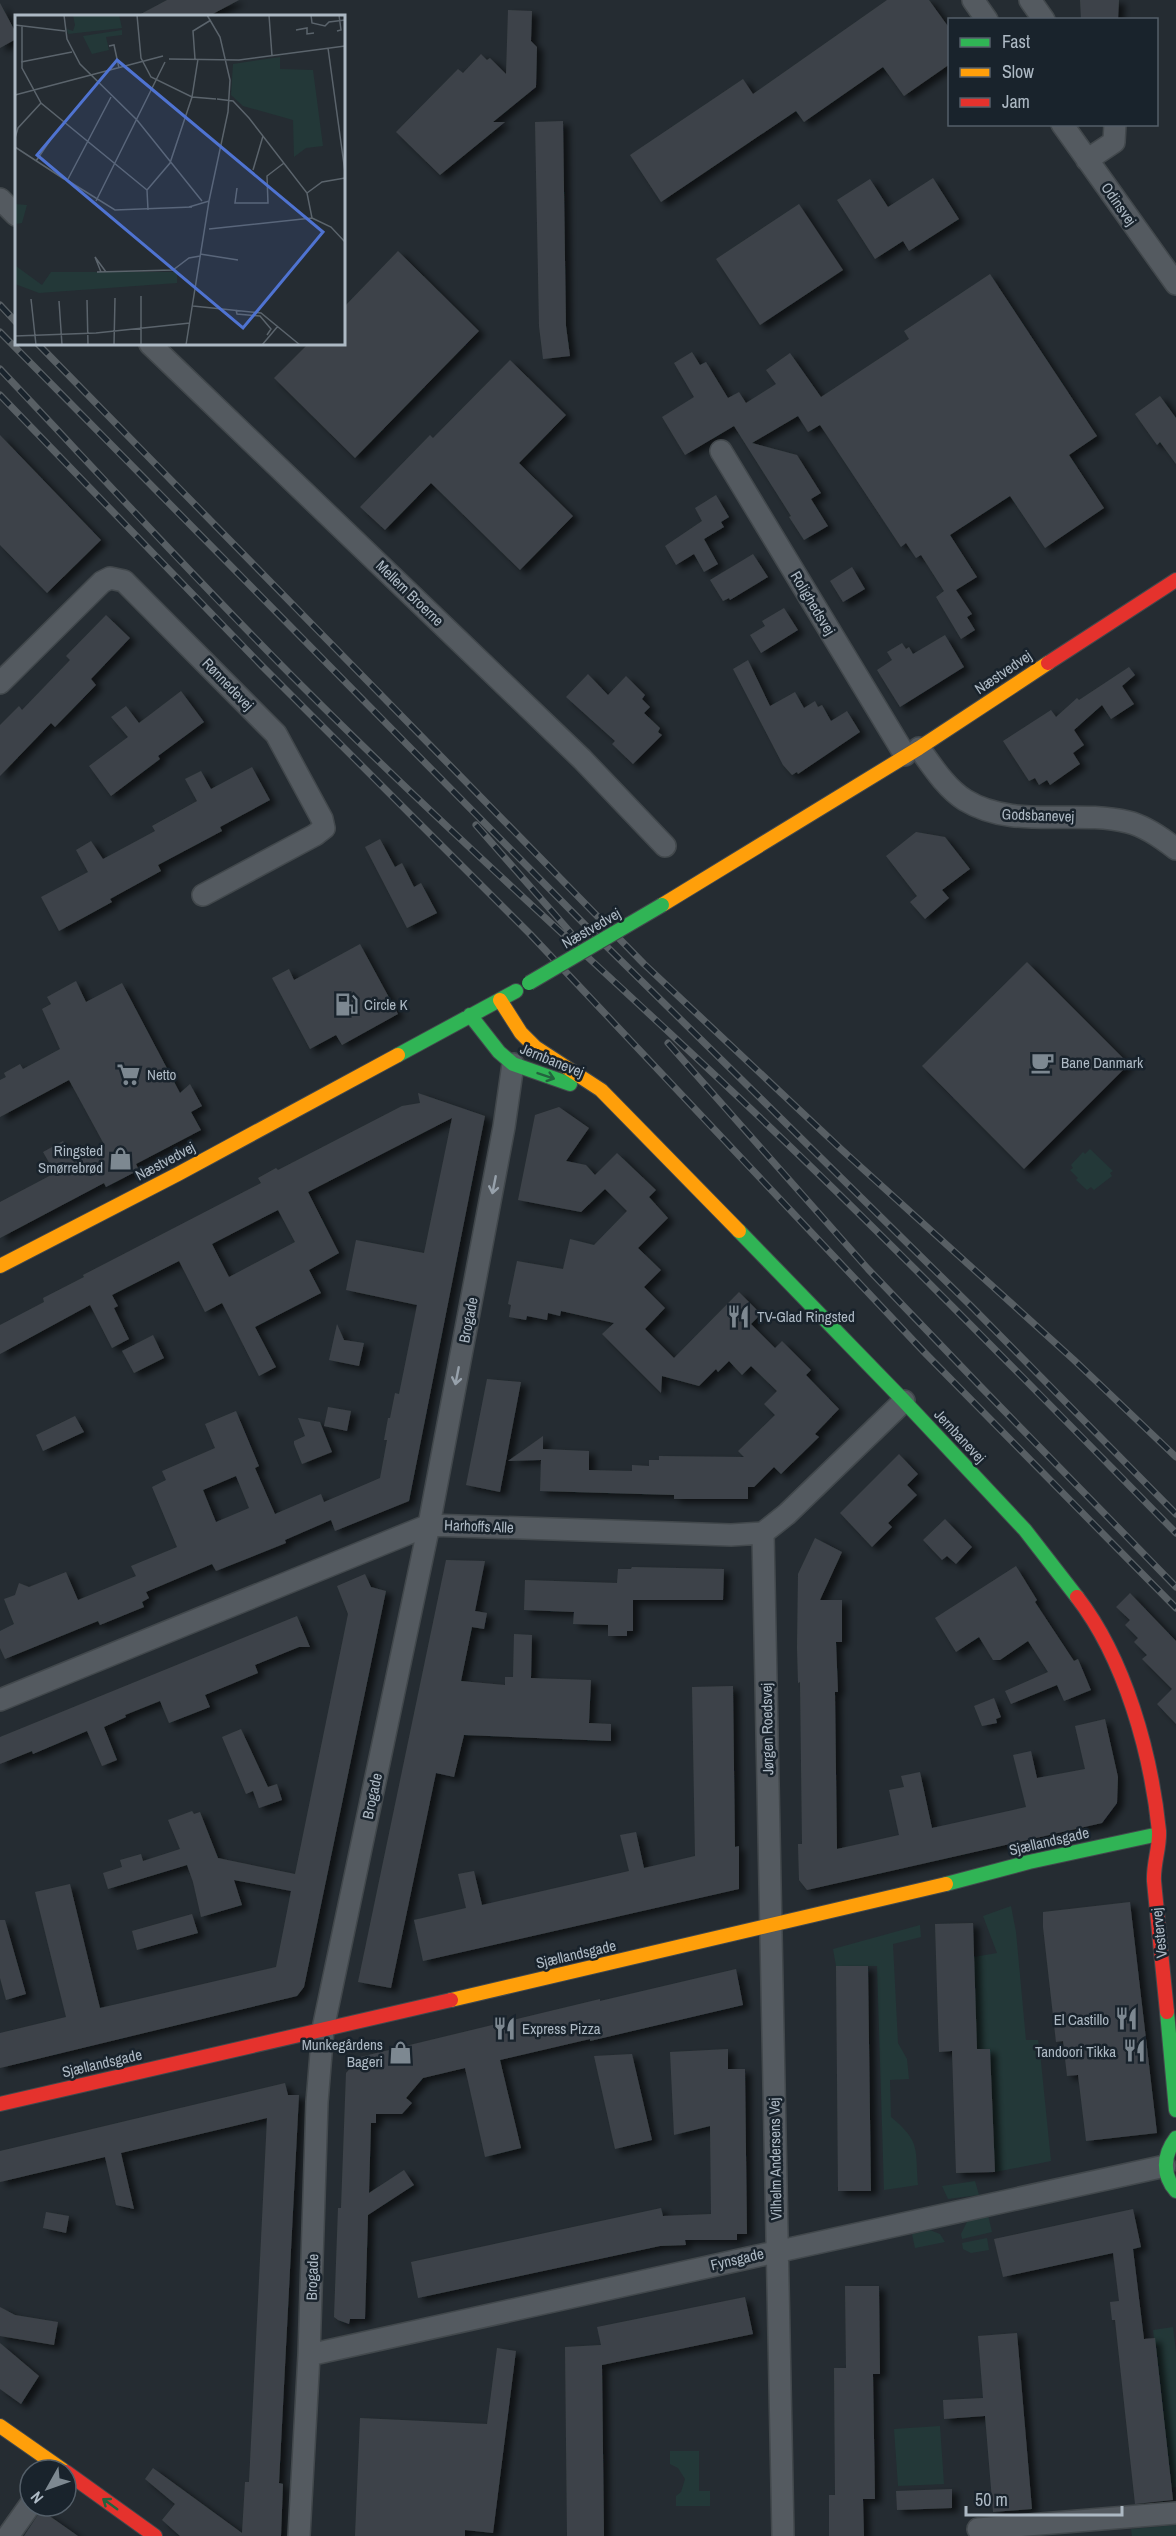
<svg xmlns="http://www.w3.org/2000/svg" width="1176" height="2536" font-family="'Archivo Narrow',sans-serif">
<defs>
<filter id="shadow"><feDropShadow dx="6" dy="4" stdDeviation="3" flood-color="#0009"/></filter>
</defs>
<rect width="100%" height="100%" fill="#252c32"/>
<path fill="#233838" d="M1090 1149 1113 1171 1110 1173 1112 1176 1094 1190 1091 1187 1087 1190 1076 1180 1078 1178 1070 1170 1073 1168 1071 1165 1083 1152 1085 1154Z
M1011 1906 1016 1932 1026 2040H1038L1040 2052 1051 2161 995 2172 990 2049H977L974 1957 997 1953 983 1916Z
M920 1925 921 1937 893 1944 898 2043 907 2059 909 2079 890 2080 891 2117C921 2142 915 2148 918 2185L884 2190 877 1966H836L833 1949Z
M975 2181 979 2195 948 2199 942 2186Z
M988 2215 992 2232 962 2239 961 2234 967 2222Z
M930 2230 940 2234 945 2242 915 2248 912 2234Z
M987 2238 989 2250 971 2253 963 2249 962 2243Z
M1173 2327 1176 2352V2487L1171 2488 1153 2330Z
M940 2426 944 2484 898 2486 894 2429Z
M670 2451H699V2491H710V2506H676V2496L681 2492 685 2479 678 2468 670 2464Z
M1176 2525V2536H1132L1131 2529Z"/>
<path fill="#3d4348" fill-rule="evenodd" filter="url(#shadow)" d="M167 0H239L209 16H137Z
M887 0H929L950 29V64L904 96 883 67 804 122 796 111 661 202 630 155 743 79 753 94Z
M1080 0H1119L1118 20H1081Z
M0 3 16 33V39L0 48Z
M508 10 532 11 531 41 537 47 536 87 493 122H505L440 175 396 132 458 69 463 73 481 54 487 60 490 58 506 74Z
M563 121 566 326 570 356 543 359 539 326 535 122Z
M933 178 959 219 909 251 903 241 875 259 837 200 870 179 888 207Z
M799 204 843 270 760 325 716 259Z
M398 251 479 331 355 458 274 378 308 344H344V307Z
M990 274 1097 436 1069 455 1104 508 1045 548 1010 496 950 535 977 577 956 590 972 614 967 617 975 630 961 639 936 597 944 591 921 555 916 558 906 543 901 547 820 425 808 432 798 416 752 443 797 455 821 493 811 499 828 526 804 540 789 517 791 516 734 426 685 455 662 417 694 397 674 363 692 352 700 365 706 362 728 398 739 392 746 403 776 384 766 370 790 353 821 397 909 339 904 331Z
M510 360 566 415 519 463 573 516 520 570 431 483 385 530 360 507 430 435 433 438Z
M1160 396 1176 418V464L1160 442 1157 445 1135 414Z
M0 435 101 540 47 593 0 545Z
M716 495 729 517 721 522 724 527 704 539 718 564 704 572 694 554 676 565 665 546 702 521 695 508Z
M753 554 768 577 730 600 729 598 723 601 710 580Z
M852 567 865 589 843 602 830 581Z
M784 608 798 630 761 653 750 635 765 626 762 621Z
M106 615 130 638 91 679 96 685 55 727 51 723 0 776V725L19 706 22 710 70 660 66 656Z
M945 635 964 667 900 707 877 670 892 660 887 652 902 643 906 649 909 647 913 654Z
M748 660 770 706 795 692 804 708 815 701 818 707 822 705 831 721 847 711 860 732 798 774 797 772 792 775 783 765 733 669Z
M1129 667 1135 675 1122 686 1134 704 1111 719 1102 705 1074 730 1084 745 1073 753 1080 764 1050 785 1047 780 1039 785 1035 778 1029 781 1003 741 1051 710 1056 717 1077 698 1079 700Z
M588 674 608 695 626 676 645 695 642 699 650 707 644 713 660 728 658 732 662 735 633 764 612 744 615 741 566 697Z
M181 691 204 722 158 756 160 759 111 796 89 766 128 737 111 717 126 706 139 723Z
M252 767 270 800 220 827 222 831 158 865 161 871 110 899 112 902 59 931 41 897 88 872 76 850 91 841 103 859 155 831 152 826 197 801 185 779 201 771 211 789Z
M916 832 945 837 970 869 942 890 949 898 925 919 910 902 917 896 886 856Z
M380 839 395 867 402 863 414 887 421 883 437 913 407 928 365 847Z
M360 944 398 1014 342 1045 336 1035 310 1049 272 978 289 969 294 980Z
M1027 962 1129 1064 1024 1169 922 1066Z
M76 981 86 1002 122 983 180 1093 190 1084 202 1106 191 1112 201 1130 136 1164 139 1170 106 1187 104 1183 0 1238V1202L55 1173 43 1152 63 1141 74 1162 105 1146 69 1080 0 1117V1080L6 1077 4 1073 20 1064 23 1069 60 1049 42 1009 51 1004 47 997Z
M418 1093 485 1116 409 1501 335 1531 331 1520 285 1540 286 1543 216 1571 212 1564 146 1592 149 1598 142 1602 144 1607 100 1625 98 1621 5 1659 0 1648V1631L14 1624 4 1599 15 1595 19 1583 29 1587 66 1572 78 1600 136 1576 131 1566 177 1547 152 1487 166 1480 162 1471 215 1448 205 1424 236 1411 259 1466 255 1468 275 1514 321 1494 324 1502 380 1478 387 1440H384L388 1418H390L395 1393 399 1394 417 1305 346 1290 356 1240 424 1253 452 1118 308 1192 339 1253 309 1270 321 1293 255 1327 276 1367 259 1376 222 1303 205 1312 179 1261 112 1295 118 1306 114 1308 129 1339 112 1348 90 1305 0 1354V1325L44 1302 43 1298 84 1277 83 1275 261 1183 258 1178 276 1168 278 1170 402 1106 420 1103ZM278 1210 295 1242 229 1277 212 1244ZM236 1476 249 1508 216 1522 203 1490Z
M559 1107 589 1128 566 1161 586 1165 595 1175 617 1153 656 1190 649 1197 668 1218 638 1248 661 1270 644 1287 665 1308 645 1329 674 1358 739 1292 761 1314 751 1324 775 1348 782 1341 811 1370 806 1375 839 1409 815 1434 819 1437 781 1474 774 1467 754 1487H748V1499H674V1495L540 1491 541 1460 508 1461 543 1436V1449L589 1451V1470L632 1471V1465L649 1466V1460H659V1456L744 1457 738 1451 775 1415 764 1404 777 1391 751 1366 742 1375 729 1361 718 1372 716 1369 699 1386 662 1376 661 1393 602 1334 614 1323 561 1311 560 1316 548 1313 547 1320 527 1316 526 1320 509 1317 511 1305 508 1304 517 1261 563 1269 570 1239 594 1245 627 1211 605 1189 581 1212 518 1200 535 1115Z
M337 1324 344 1340 364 1343 359 1366 329 1360Z
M153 1335 164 1358 134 1373 122 1351Z
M487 1379 521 1382 500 1492 466 1485Z
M328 1407 351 1411 347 1431 324 1426Z
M75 1416 84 1432 43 1451 36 1435Z
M298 1418 320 1422 332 1452 302 1464 294 1444V1441L305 1436Z
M899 1454 918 1474 907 1485 917 1495 888 1523 892 1527 872 1547 840 1513Z
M945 1519 972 1547 956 1564 947 1556 942 1560 923 1540Z
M815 1538 842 1552 820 1600H842V1642H836L838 1692H835L837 1849 899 1835 889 1790 904 1787 901 1776 920 1772 932 1828 1026 1807 1013 1755 1031 1751 1037 1778 1085 1769 1075 1726 1105 1719 1118 1777 1117 1803 1102 1823 807 1890 799 1880 798 1844H802L800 1682 798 1683 797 1647 798 1574Z
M446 1560 485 1561 475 1611 487 1613 484 1629 472 1627 461 1681 505 1685V1677H513L514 1634 532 1635 531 1678 591 1680 589 1723 611 1724V1741L464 1735 454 1777 436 1773 391 1988 358 1982Z
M1016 1566 1037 1600 1035 1602 1074 1661 1078 1659 1091 1690 1064 1701 1057 1685 1011 1704 1005 1691 1048 1672 1028 1641 1000 1660H993L979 1637 956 1652 940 1626 935 1618Z
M632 1567 724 1569 723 1600H633V1631H627V1636H608V1625L573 1624 574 1612 524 1610 525 1580 617 1583 618 1569H631Z
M365 1574 371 1587 386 1591 304 1987 297 1996 0 2068V2033L66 2017 35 1892 70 1884 100 2008 276 1967 291 1891 234 1880 242 1905 201 1917 193 1882 187 1865 108 1889 103 1873 122 1867 120 1860 141 1854 143 1861 180 1849 168 1820 192 1811 194 1814 200 1812 218 1858 295 1874 348 1614 337 1586Z
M1130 1593 1176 1641V1724L1157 1704 1172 1689 1142 1659 1147 1655 1134 1642 1138 1638 1125 1625 1130 1620 1116 1607Z
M297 1616 310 1647H299L255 1665 258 1673 205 1695 210 1707 169 1723 160 1701 125 1715 126 1717 104 1727 117 1760 102 1766 87 1731 33 1754 32 1751 0 1764V1737Z
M733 1686 735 1847 739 1846V1889L423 1961 414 1920 466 1908 458 1874 474 1871 482 1905 629 1871 620 1835 636 1832 644 1868 695 1856 692 1687Z
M994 1698 1001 1717 996 1719 997 1723 982 1726 974 1706Z
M241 1729 268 1787 277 1784 282 1800 259 1808 253 1791 246 1794 222 1737Z
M1130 1902 1157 2133 1086 2141 1078 2075 1067 2076 1063 2041 1056 2042 1043 1927V1912Z
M192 1914 198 1933 137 1950 132 1931Z
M0 1920H5L26 1994 6 2000 0 1978Z
M973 1923 977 2049H990L995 2172 956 2173 952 2051 939 2052 935 1924Z
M836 1966H868L871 2191H838Z
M736 1969 743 2005 590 2041V2039L500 2060 521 2148 485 2157 465 2068 423 2078 406 2098 412 2103 402 2114H376V2123H371L369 2193 404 2170 414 2185 368 2215 365 2319H350L349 2324 338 2320 334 2317 338 2208H341L346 2073 360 2057 600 1999V2001Z
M728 2049V2069H745L747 2234H737V2240H685L686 2245 660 2246 418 2298 411 2262 661 2208 663 2216 711 2214 710 2126 674 2135 670 2052Z
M632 2054 652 2140 615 2149 594 2056Z
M285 2083 288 2095H299L279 2483 283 2484 281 2536H180L162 2520 175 2504 145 2479 153 2468 242 2533 245 2482H249L267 2118 121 2153 134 2209 116 2205 105 2157 0 2182V2151Z
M1133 2209 1141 2247 1133 2249 1144 2339 1155 2338 1173 2500 1135 2504 1115 2320H1112L1110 2302 1119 2301 1113 2253 1003 2277 994 2239Z
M46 2212 69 2216 66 2233 43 2228Z
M845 2286H879L880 2374H873L875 2499H863L864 2536H829V2495H835L834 2368H846Z
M745 2297 753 2334 602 2365 604 2536H567L565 2347 601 2345 597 2327Z
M0 2307 15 2315 58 2322 54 2345 0 2336Z
M1017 2333 1032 2509 993 2512 985 2416 944 2419 943 2400 983 2398 978 2336Z
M0 2343 39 2376 21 2404 0 2389Z
M497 2348 516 2351 493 2533 465 2530V2536H355L360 2418 487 2424Z
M952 2489V2508L897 2510 896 2491Z
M41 2510 78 2536H24Z"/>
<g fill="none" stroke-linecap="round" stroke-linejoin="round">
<defs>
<path id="street" d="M973 0 987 20
M1030 0 1044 20
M1062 124 1176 284
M1087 160 1114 142 1115 124
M0 199 16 215
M150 344 582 759 665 846
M721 451 905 755
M0 683 102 582 110 578 124 581 276 734 322 819 324 828 315 835 203 895
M919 748C932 766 946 788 965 800 1014 830 1074 809 1128 822 1145 826 1162 838 1176 849
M763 1533 783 2536
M0 1700 429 1525 731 1535 763 1533 787 1514 904 1401
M309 2355 1165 2166
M978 2529 1176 2513
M8 2536 30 2505
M299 2536 309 2355 317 2102 323 2029 429 1525 504 1127 513 1064"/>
<path id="fast" d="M470 1015 499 1052 513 1064 570 1084
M398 1055 516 991
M739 1231 904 1401 1025 1530 1077 1597
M946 1884 1029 1862 1159 1834
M1167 2012 1176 2110
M1176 2138C1163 2155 1162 2175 1176 2191"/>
<path id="slow" d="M662 905 919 748 1048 663
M500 1000 521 1033 535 1047 601 1090 739 1231
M0 1266 178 1174 398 1055
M451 2000 946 1884
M0 2426 63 2470"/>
<path id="jam" d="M1048 663 1176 580
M1077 1597C1125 1659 1151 1753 1159 1831 1160 1847 1153 1864 1154 1881 1158 1925 1163 1969 1167 2012
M0 2104 451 2000
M66 2472 155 2536"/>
</defs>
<use href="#street" stroke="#42484c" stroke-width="24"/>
<use href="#fast" stroke="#42484c" stroke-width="16"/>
<use href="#slow" stroke="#42484c" stroke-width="16"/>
<use href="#jam" stroke="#42484c" stroke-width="16"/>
<use href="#street" stroke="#545a60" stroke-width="21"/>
<use href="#fast" stroke="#30b455" stroke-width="14"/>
<use href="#slow" stroke="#ff9f0a" stroke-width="14"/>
<use href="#jam" stroke="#e5322d" stroke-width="14"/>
<defs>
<path id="rail" d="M0 305 16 322
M0 332 595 935 972 1307 1176 1514
M38 344 644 964 842 1150 1074 1360 1176 1457
M0 369C101 476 200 584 304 688 449 833 603 969 752 1110 897 1248 1036 1391 1176 1533
M0 395 262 666 530 934 925 1353 1176 1608
M476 825 571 933
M668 1043 868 1269 981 1387 1176 1587"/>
</defs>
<use href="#rail" stroke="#585f64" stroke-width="7"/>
<use href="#rail" stroke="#19232c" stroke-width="4.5" stroke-dasharray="14" stroke-linecap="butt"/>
<defs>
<path id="fast-bridge" d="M529 983 662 905"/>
</defs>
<use href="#fast-bridge" stroke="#42484c" stroke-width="16" stroke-linecap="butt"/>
<use href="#fast-bridge" stroke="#30b455" stroke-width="14"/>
</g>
<defs><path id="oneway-shaft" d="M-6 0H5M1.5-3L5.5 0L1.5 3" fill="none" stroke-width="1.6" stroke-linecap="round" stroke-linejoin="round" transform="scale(1.5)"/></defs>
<g stroke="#23643e">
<use href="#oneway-shaft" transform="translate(546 1076) rotate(19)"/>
<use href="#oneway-shaft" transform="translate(110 2504) rotate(-144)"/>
</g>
<g stroke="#97a1ab">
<use href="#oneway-shaft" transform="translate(494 1185) rotate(101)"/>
<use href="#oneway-shaft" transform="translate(457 1376) rotate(101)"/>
</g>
<defs>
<symbol id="fuel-bare" viewBox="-9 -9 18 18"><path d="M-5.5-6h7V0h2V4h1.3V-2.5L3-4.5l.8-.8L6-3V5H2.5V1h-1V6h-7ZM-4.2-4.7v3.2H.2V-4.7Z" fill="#7d8891" stroke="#19232c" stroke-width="2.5" paint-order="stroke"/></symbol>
<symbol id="cafe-bare" viewBox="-9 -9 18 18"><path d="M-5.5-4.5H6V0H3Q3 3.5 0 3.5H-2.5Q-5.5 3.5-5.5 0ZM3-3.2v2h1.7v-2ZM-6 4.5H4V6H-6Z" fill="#7d8891" stroke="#19232c" stroke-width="2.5" paint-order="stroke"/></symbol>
<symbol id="supermarket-bare" viewBox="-9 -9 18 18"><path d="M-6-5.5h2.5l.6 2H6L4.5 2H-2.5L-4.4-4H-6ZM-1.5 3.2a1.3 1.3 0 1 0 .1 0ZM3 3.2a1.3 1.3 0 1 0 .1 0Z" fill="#7d8891" stroke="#19232c" stroke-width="2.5" paint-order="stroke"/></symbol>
<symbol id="shop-bare" viewBox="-9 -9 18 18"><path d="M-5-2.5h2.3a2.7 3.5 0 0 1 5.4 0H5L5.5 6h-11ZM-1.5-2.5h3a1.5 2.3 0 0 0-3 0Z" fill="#7d8891" stroke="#19232c" stroke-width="2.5" paint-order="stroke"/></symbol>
<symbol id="restaurant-bare" viewBox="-9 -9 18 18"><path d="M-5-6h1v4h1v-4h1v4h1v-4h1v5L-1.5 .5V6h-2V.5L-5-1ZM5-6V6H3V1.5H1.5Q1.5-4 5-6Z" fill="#7d8891" stroke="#19232c" stroke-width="2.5" paint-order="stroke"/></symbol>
</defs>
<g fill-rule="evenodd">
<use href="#fuel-bare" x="330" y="988" width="33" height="33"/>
<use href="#cafe-bare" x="1026" y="1046" width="33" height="33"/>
<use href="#supermarket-bare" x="112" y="1058" width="33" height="33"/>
<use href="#shop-bare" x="104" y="1142" width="33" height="33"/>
<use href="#restaurant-bare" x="722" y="1300" width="33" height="33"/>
<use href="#restaurant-bare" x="1110" y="2002" width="33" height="33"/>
<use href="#restaurant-bare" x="488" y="2012" width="33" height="33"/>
<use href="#restaurant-bare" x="1118" y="2034" width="33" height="33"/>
<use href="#shop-bare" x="384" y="2036" width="33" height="33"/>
</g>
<g text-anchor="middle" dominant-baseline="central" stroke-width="5" stroke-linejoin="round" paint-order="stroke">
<g font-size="15" fill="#adb9c4" stroke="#19232c">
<text transform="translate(1119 204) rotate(55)">Odinsvej</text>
<text transform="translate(410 593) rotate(44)">Mellem Broerne</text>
<text transform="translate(813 603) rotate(59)">Rolighedsvej</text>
<text transform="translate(1003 672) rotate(-34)">Næstvedvej</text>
<text transform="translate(228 684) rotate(46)">Rønnedevej</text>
<text transform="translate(1038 815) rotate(2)">Godsbanevej</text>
<text transform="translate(591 928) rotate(-30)">Næstvedvej</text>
<text transform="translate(552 1060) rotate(22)">Jernbanevej</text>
<text transform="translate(165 1161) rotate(-28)">Næstvedvej</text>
<text transform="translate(468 1320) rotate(-79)">Brogade</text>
<text transform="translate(960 1436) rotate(47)">Jernbanevej</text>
<text transform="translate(479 1526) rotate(2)">Harhoffs Alle</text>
<text transform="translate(767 1729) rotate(-91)">Jørgen Roedsvej</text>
<text transform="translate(372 1796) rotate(-78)">Brogade</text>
<text transform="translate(1049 1841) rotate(-13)">Sjællandsgade</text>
<text transform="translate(1159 1933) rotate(-96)">Vestervej</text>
<text transform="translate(576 1954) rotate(-13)">Sjællandsgade</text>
<text transform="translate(102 2063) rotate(-13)">Sjællandsgade</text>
<text transform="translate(775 2159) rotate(-91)">Vilhelm Andersens Vej</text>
<text transform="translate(737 2259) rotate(-13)">Fynsgade</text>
<text transform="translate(312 2277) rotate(-88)">Brogade</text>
</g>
<g font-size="15" fill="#adb9c4" stroke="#19232c" text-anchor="start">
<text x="364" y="1004">Circle K</text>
<text x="1061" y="1062">Bane Danmark</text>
<text x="147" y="1074">Netto</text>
<text x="103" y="1150" text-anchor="end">Ringsted<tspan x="103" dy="17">Smørrebrød</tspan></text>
<text x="757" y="1316">TV-Glad Ringsted</text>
<text x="1109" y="2019" text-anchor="end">El Castillo</text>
<text x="522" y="2028">Express Pizza</text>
<text x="383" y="2044" text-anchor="end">Munkegårdens<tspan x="383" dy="17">Bageri</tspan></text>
<text x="1116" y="2051" text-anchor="end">Tandoori Tikka</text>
</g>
</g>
<g transform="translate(15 15)">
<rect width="330" height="330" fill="#252c32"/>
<path d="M58 0H104L107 13 53 19 52 14 58 16 60 10ZM107 15V20L91 22 94 35 77 39 68 21ZM265 42V54L298 55 308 131 291 133 279 142 278 105 228 91 216 80 218 49ZM0 189 12 190 7 208 0 209ZM1 251 27 270 36 257H162V268L24 278 0 269Z" fill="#233838"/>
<path fill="none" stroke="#5b646c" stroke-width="1.5" d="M49 0 52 24 65 49 122 105 187 186M122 0 126 43 136 62 177 82 201 84M192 0 205 22 215 65 213 97 194 186M254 0 257 41M296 0 297 8 310 11 314 7 330 5M0 10 50 16M7 11V53L26 88 132 175M281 15 292 13V19L299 18M322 16 326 15 324 0M94 31 99 30 104 53M313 33 330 157M154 44 224 45 330 31M180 44 178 16 196 5M6 47 57 37M0 80 148 41M202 84 218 86 234 103 292 178 297 203M0 123 3 113 26 88M0 132 49 164M21 146 36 124M238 155 248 121M53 164 96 82M55 167 100 195 177 192M222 173 220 188H253L252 161 269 148M292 178 307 167 330 163M81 186 150 47M133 195 132 175 155 148 177 82 183 44M297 203 316 212 330 227M194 214 297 203M185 239 223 245M82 257 158 255 174 243 185 241M86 257 80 242 91 257M16 284 21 330M72 285 73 330M44 286 47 330M178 291 246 298 285 330M221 295 222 299 245 301 256 314 252 320M0 321 81 318 175 308M99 330 100 283M126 330V281M171 330 194 186 174 192M247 330 263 311"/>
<path fill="#4f73d1" fill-opacity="0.15" stroke="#4f73d1" stroke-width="3" d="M102 45 308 217 228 313 22 140Z"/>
<rect width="330" height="330" fill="none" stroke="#adb9c4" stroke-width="3"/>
</g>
<rect x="948" y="18" width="210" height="108" fill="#19232c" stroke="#545f69" stroke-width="1.5"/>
<rect x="960" y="38" width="30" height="9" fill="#30b455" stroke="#545f69" stroke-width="1.5"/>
<text x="1002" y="48" font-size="18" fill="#adb9c4">Fast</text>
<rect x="960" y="68" width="30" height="9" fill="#ff9f0a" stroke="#545f69" stroke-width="1.5"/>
<text x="1002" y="78" font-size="18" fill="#adb9c4">Slow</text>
<rect x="960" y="98" width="30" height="9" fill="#e5322d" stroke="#545f69" stroke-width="1.5"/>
<text x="1002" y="108" font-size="18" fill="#adb9c4">Jam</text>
<g transform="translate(48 2488) rotate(230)"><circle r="28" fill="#19232c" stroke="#545f69" stroke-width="1.5"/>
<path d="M0-4.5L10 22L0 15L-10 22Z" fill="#7d8891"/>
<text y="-9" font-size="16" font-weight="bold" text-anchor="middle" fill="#adb9c4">N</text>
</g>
<path d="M966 2506v9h156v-9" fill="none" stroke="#adb9c4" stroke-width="3"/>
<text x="975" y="2506" font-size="18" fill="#adb9c4" stroke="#19232c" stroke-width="4.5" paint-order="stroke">50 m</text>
</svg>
